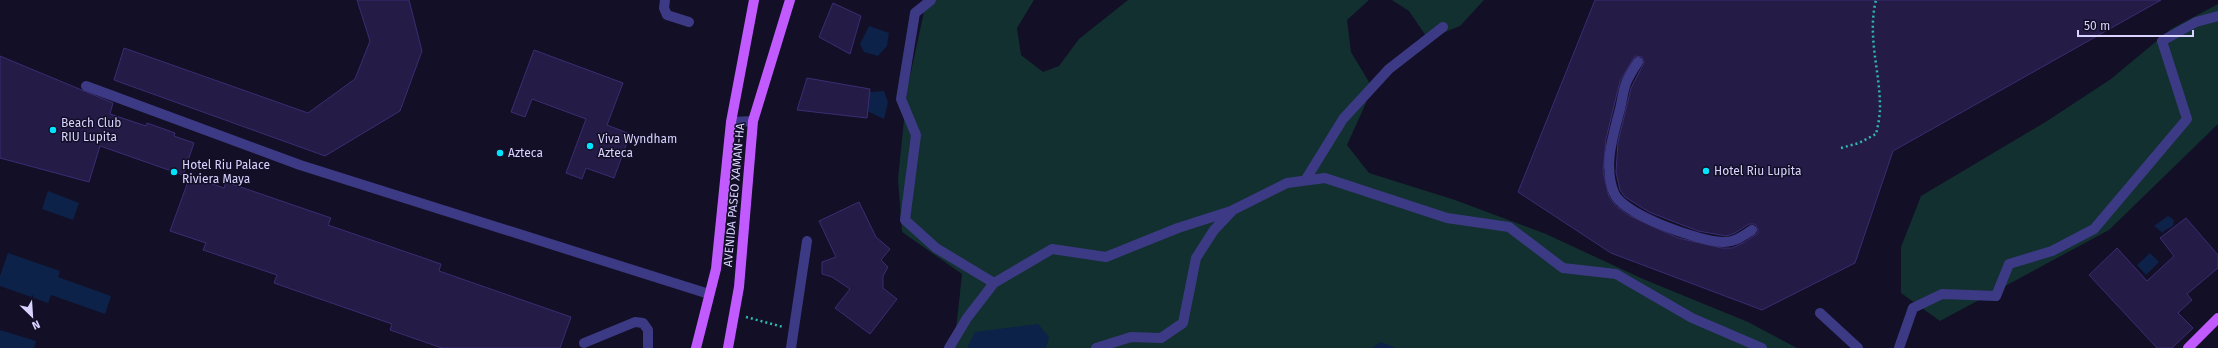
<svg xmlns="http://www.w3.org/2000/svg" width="2218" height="348" font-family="'Fira Sans',sans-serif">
<rect width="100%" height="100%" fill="#130f26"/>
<path fill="#12302f" d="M933 0H1034L1017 28 1021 55 1043 72 1059 66 1079 39 1128 0H1369L1347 20 1351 52 1369 82 1366 103 1347 145 1369 173 1455 200 1546 234 1643 279 1748 322 1797 348H954L962 274 902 232 898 179 907 90 925 7Z
M1392 0H1484L1460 26 1428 39 1409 11Z
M2218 4V124L2109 230 1940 321 1901 293V247L1921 196 2047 121 2111 79 2171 29Z"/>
<path fill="#0c2248" d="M869 26 889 33 887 46 878 56 864 52 860 44Z
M884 91 888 102 884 119 867 111 870 92Z
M48 191 79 203 73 220 42 209Z
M2168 216 2174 220 2173 226 2165 230 2163 233 2154 226Z
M8 253 60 271 58 277 111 296 105 314 51 295 48 303 0 286V276Z
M2150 253 2159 262 2146 275 2137 265Z
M1038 324 1049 337 1046 348H967L975 332Z
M0 330 36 341 34 348H0Z
M1381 342 1396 348H1371Z"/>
<path fill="#241b47" stroke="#3b2d73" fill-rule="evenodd" d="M357 0H409L422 51 400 111 325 156 114 80 124 48 308 113 355 79 370 41Z
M1595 0H2161L1893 151 1855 263 1762 310 1611 253 1518 192ZM1635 56 1642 57 1644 63 1631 88 1618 142 1616 172 1620 190 1625 197 1649 212 1698 231 1726 236 1735 233 1749 224H1755L1758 229V233L1745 242 1732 248H1722L1678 238 1628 215 1616 206 1609 197 1603 172 1606 139 1620 81Z
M833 3 861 16 850 54 819 37Z
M534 50 623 83 607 125 630 134 614 178 586 168 582 179 566 173 586 119 532 99 525 117 511 112Z
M0 56 113 103 110 114 146 126 147 123 175 133 174 136 194 143 183 175 100 146 89 182 0 158Z
M807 78 870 89 867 118 797 110Z
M190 176 224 188 226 182 331 218 328 225 441 264 439 271 571 317 560 348H442L390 330 392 324 274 283 277 275 203 250 206 243 170 231Z
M859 202 876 237 890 249 881 260 888 267 883 276V288L897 299 870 334 835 308 850 289 832 277 822 274V262L836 257 819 221Z
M2186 218 2218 255V268L2187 294 2192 300 2178 313 2193 328 2172 348H2157L2089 275 2117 248 2147 281 2174 256 2160 238Z"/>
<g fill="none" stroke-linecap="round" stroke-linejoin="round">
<path stroke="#2fb8b0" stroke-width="2.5" stroke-dasharray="2 3" stroke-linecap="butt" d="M1841 148 1859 143 1876 134C1878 126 1880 116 1880 107 1880 71 1867 36 1876 0
M746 317 783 327"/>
<path stroke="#3d3a85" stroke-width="10" d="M665 0 664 8 667 15 689 22
M931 0 915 13 901 99 916 135 905 220 936 248 994 283 967 318 949 348
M1638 62C1634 68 1629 76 1626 83 1623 91 1622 101 1620 109 1613 136 1603 166 1614 193 1623 215 1699 241 1722 242 1734 243 1743 236 1752 230
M86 86 300 165 709 294
M731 122 753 121
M1306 179 1343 119 1389 69 1443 27
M994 283 1052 249 1106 257 1178 228 1231 211
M1820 313 1858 348
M584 343 635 322 643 323 648 330V348
M791 348 807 241
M1096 348 1131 337 1161 338 1183 323 1196 258 1214 230 1233 210 1287 183 1325 178 1447 218 1509 227 1563 268 1616 274 1692 318 1762 348
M1899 348 1913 308 1942 294 1996 296 2009 264 2052 251 2094 229 2187 119 2162 41 2196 22 2218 16"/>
<path stroke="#c25bff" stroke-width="10" d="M696 348 716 269 731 122 754 0
M728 348 739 287 753 121 790 0
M2188 348 2218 318"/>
</g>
<g fill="#00e5ff" stroke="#130f26" stroke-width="1.5">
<circle cx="53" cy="130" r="4"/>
<circle cx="590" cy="146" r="4"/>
<circle cx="500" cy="153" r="4"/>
<circle cx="1706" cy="171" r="4"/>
<circle cx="174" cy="172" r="4"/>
</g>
<g text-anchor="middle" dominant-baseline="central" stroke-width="3" stroke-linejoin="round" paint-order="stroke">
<g font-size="12" fill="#d9d4ff" stroke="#130f26" text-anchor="start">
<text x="61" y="123">Beach Club<tspan x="61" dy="14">RIU Lupita</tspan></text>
<text x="598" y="139">Viva Wyndham<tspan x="598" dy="14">Azteca</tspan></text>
<text x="508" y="153">Azteca</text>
<text x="182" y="165">Hotel Riu Palace<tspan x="182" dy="14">Riviera Maya</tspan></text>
<text x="1714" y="171">Hotel Riu Lupita</text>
</g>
<g font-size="12" fill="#d9d4ff" stroke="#130f26">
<text transform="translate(734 195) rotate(-85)">AVENIDA PASEO XAMAN-HA</text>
</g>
</g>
<g transform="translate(32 316) rotate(155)" stroke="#130f26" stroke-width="3" paint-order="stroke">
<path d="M0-3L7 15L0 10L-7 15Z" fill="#d9d4ff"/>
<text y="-6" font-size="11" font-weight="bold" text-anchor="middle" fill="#d9d4ff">N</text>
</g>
<path d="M2078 30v6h115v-6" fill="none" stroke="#d9d4ff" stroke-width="2"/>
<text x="2084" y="30" font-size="12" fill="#d9d4ff" stroke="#130f26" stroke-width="3" paint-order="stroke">50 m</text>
</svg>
